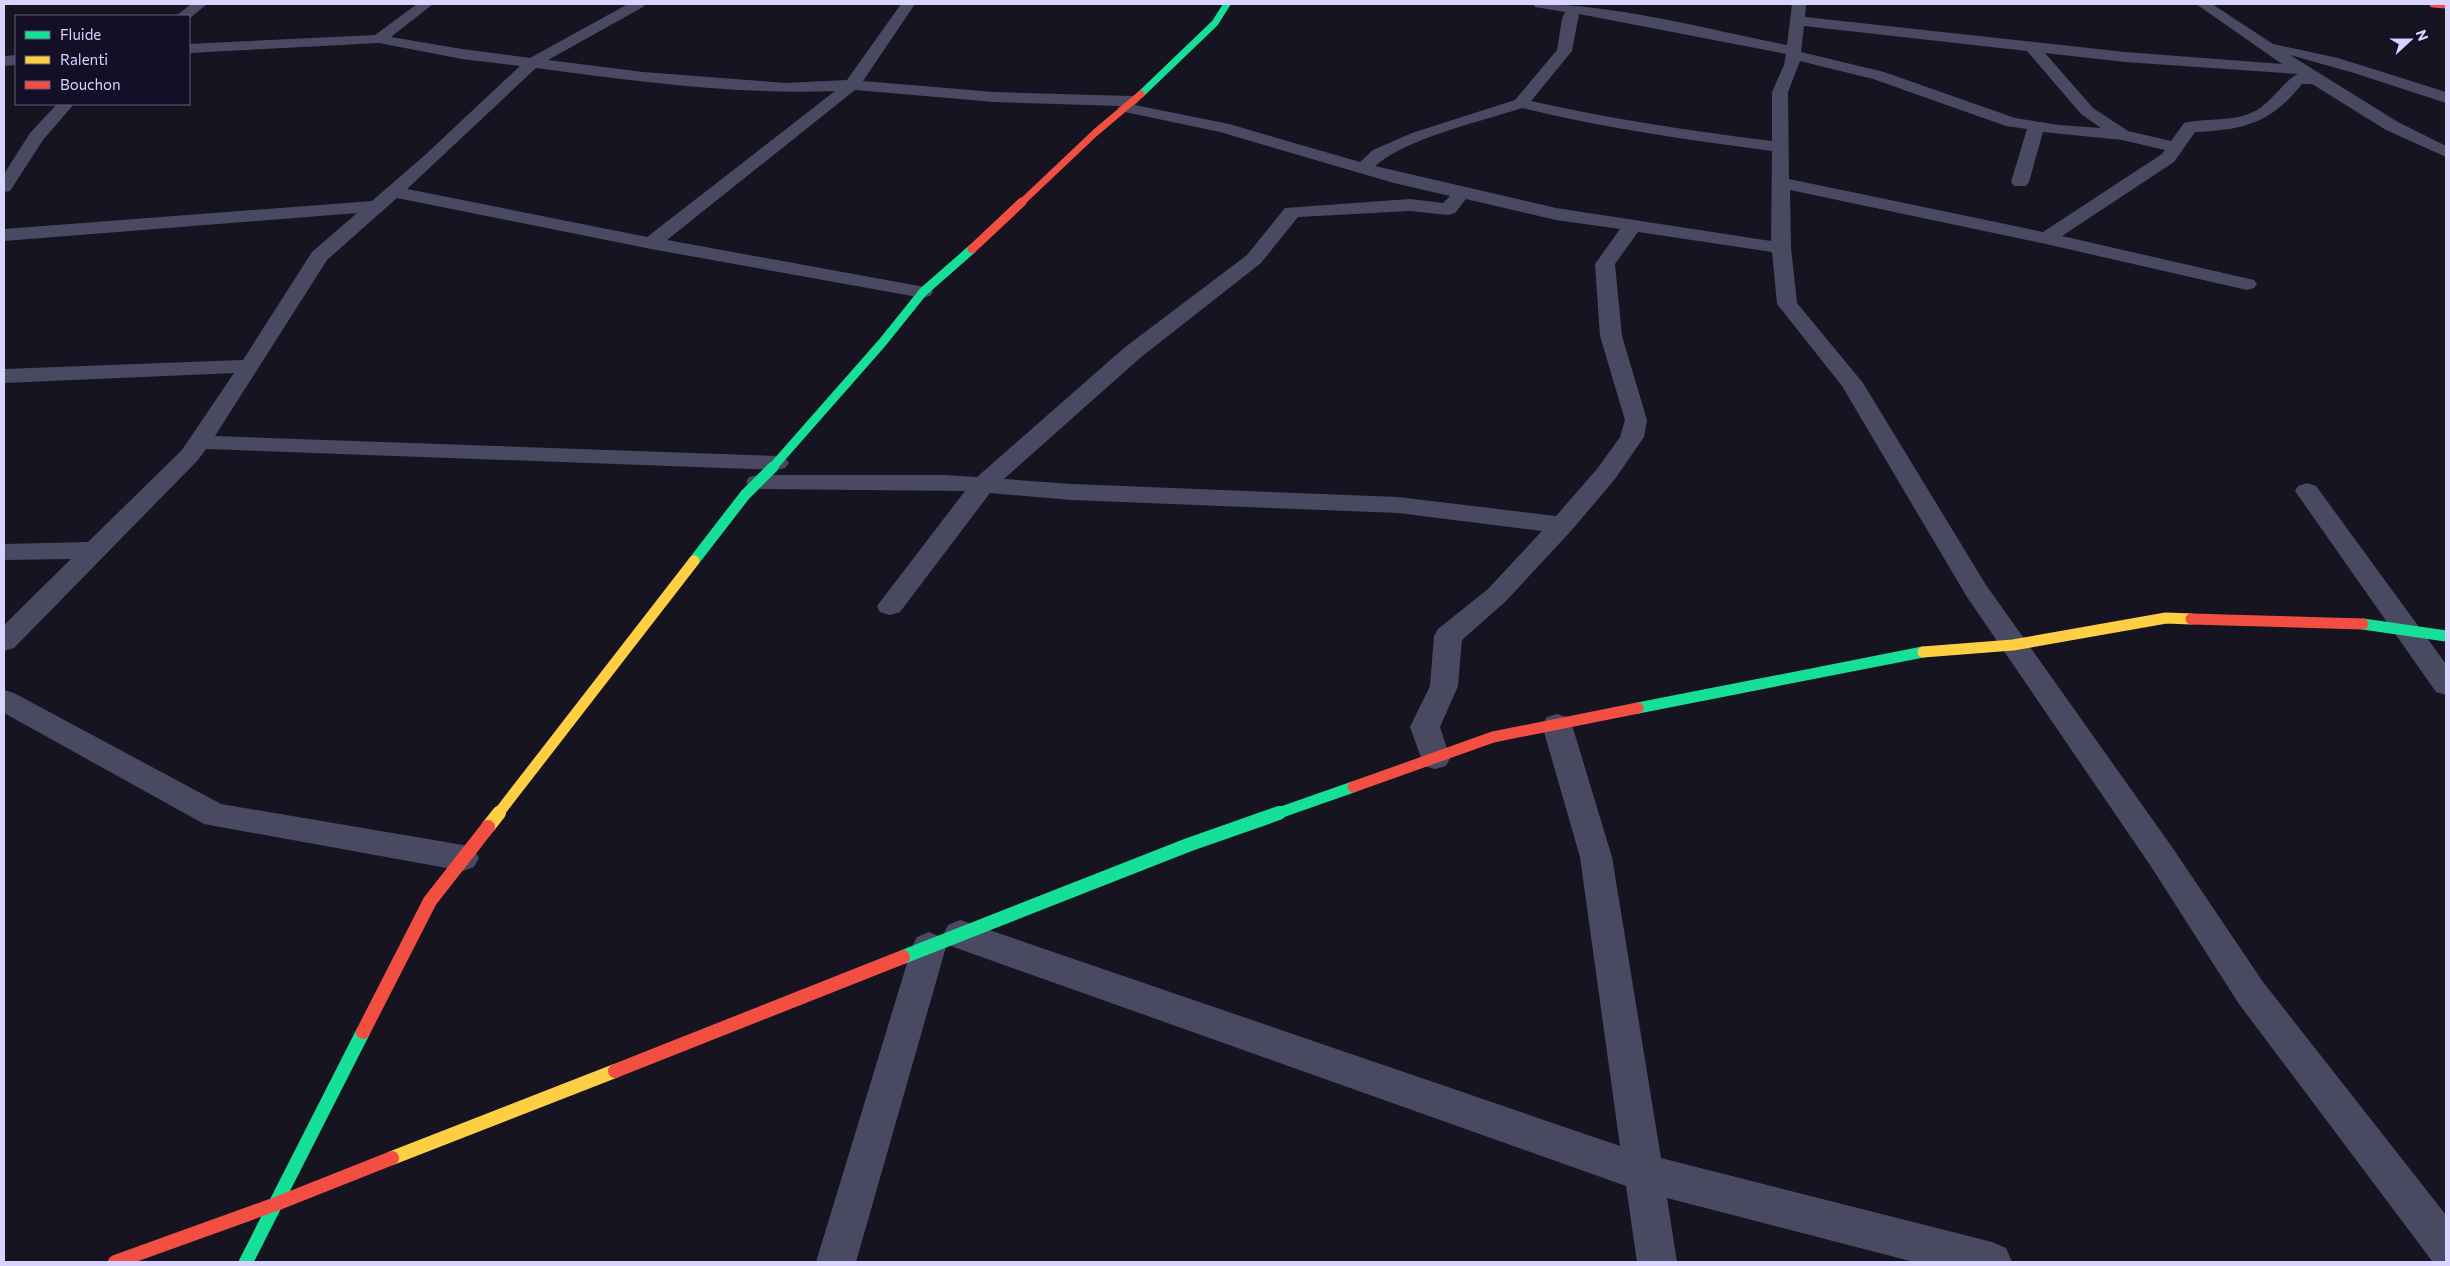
<svg xmlns="http://www.w3.org/2000/svg" width="2450" height="1266" font-family="Commissioner,sans-serif">
<rect width="100%" height="100%" fill="#161421"/>
<g fill="none" stroke-linecap="round" stroke-linejoin="round">
<path fill="#4a4962" fill-rule="evenodd" d="M191 4H207L189 19V16H176Z
M417 4H433L391 37 462 49 530 58 628 4H645L643 7 548 60 643 72 786 83 847 80 901 4H915L863 81 994 92 1131 96 1137 98 1139 101 1135 105 1229 124 1360 162 1373 150 1412 133 1515 100 1557 50 1562 19 1565 12 1535 7 1533 4C1616 4 1705 29 1787 45L1792 4H1806L1805 17 2125 52 2282 64 2196 4H2212L2273 44 2338 58 2446 92V103L2354 73 2290 55 2398 122 2446 146V157L2386 130 2312 84H2302C2271 123 2244 130 2195 132L2174 162 2062 236 2254 280 2257 284 2254 288 2247 290 2046 244 1790 190 1791 248 1797 303 1863 383 1986 585 2172 847 2263 982 2446 1215V1262L2432 1261 2239 1004 2150 865 1967 597 1842 386 1777 304 1772 252 1638 232 1615 264 1622 336 1647 420 1644 437 1615 479 1571 531 1506 601 1462 640 1458 686 1440 727 1450 758 1446 766 1435 769 1424 766 1410 727 1430 686 1434 636 1438 629 1488 589 1542 531 1398 513 1072 500 990 493 900 612 890 615 880 612 877 606 965 491 758 489 749 487 746 482 749 477 758 475H944L977 477 1124 348 1247 255 1285 208 1410 199 1443 203 1450 196 1394 183 1220 132 1120 111 1118 108 1120 106 994 102 855 90 667 240 930 288 933 292 930 296 923 298 651 249 397 198 327 260 215 436 777 456 785 458 789 463 785 468 777 470 206 449 198 460 14 648 4 651V625L71 559 4 560V544L88 542 182 450 234 373 4 383V369L243 360 312 252 357 213 4 241V229L372 201 425 155 520 66 462 59 379 43 189 53V44L375 35ZM1579 14 1786 54 1784 65 1772 92V141C1691 131 1611 119 1531 101L1572 51ZM1804 26 2027 51 2081 114 2101 128 2059 125 2015 118 1884 72 1801 52ZM2045 53 2125 62 2298 74C2288 77 2270 103 2257 110 2234 123 2209 117 2184 123L2171 141 2128 131 2093 108ZM1800 61 1873 79 2006 126 2027 129 2011 182 2014 186H2026L2029 182 2043 132 2122 140 2165 150 2162 154 2043 232 1789 179 1788 92ZM536 68C635 81 735 95 835 91L647 237 407 189ZM1522 108C1604 128 1688 140 1772 151L1771 241 1556 208 1375 166C1407 138 1480 122 1522 108ZM1466 199 1556 220 1620 229 1595 264 1600 336 1625 420 1620 437 1597 469 1556 516 1398 497 1072 484 1004 479 1140 358 1261 263 1298 217 1410 211 1448 215 1455 213Z
M16 55V65L4 66V56Z
M57 104H74L43 140 10 191 4 192V174L30 133Z
M2307 483 2316 486 2446 664V695L2436 692 2295 491 2298 486Z
M4 690 14 693 221 804 463 845 474 849 479 858 474 867 463 871 204 824 4 713Z
M1557 714 1567 717 1572 725 1612 857 1661 1158 1992 1242 2006 1248 2012 1262H1914L1667 1198 1677 1262H1637L1626 1186 948 945 943 935 948 925 960 920 1620 1146 1580 857 1542 725 1547 717Z
M929 932 941 937 946 947 856 1262H816L912 947 917 937Z"/>
<path stroke="#16e098" stroke-width="7" d="M1141 94 1215 23 1227 4"/>
<path stroke="#16e098" stroke-width="9" d="M772 468 882 343 923 292 972 249"/>
<path stroke="#16e098" stroke-width="11" d="M694 561 745 495 773 467
M2363 624 2446 636
M1638 708 1923 652
M1276 814 1353 787"/>
<path stroke="#16e098" stroke-width="14" d="M903 957 1188 845 1279 813
M246 1262 363 1032"/>
<path stroke="#ffcf43" stroke-width="11" d="M1923 652 2013 645 2166 618 2191 619
M498 814 694 561"/>
<path stroke="#ffcf43" stroke-width="14" d="M488 827 499 813
M392 1158 615 1071"/>
<path stroke="#f24e42" stroke-width="7" d="M2433 4 2446 5
M1021 203 1095 133 1141 94"/>
<path stroke="#f24e42" stroke-width="9" d="M972 249 1022 202"/>
<path stroke="#f24e42" stroke-width="11" d="M2191 619 2363 624
M1353 787 1493 737 1638 708"/>
<path stroke="#f24e42" stroke-width="14" d="M363 1032 430 901 488 827
M615 1071 903 957
M115 1262 276 1204 392 1158"/>
</g>
<rect width="2450" height="1266" fill="none" stroke="#d9d4ff" stroke-width="10"/>
<rect x="15" y="15" width="175" height="90" fill="#130f26" stroke="#625e7d"/>
<rect x="25" y="31" width="25" height="8" fill="#16e098" stroke="#625e7d"/>
<text x="60" y="40" font-size="15" fill="#d9d4ff">Fluide</text>
<rect x="25" y="56" width="25" height="8" fill="#ffcf43" stroke="#625e7d"/>
<text x="60" y="65" font-size="15" fill="#d9d4ff">Ralenti</text>
<rect x="25" y="81" width="25" height="8" fill="#f24e42" stroke="#625e7d"/>
<text x="60" y="90" font-size="15" fill="#d9d4ff">Bouchon</text>
<g transform="translate(2410 40) rotate(69)" stroke="#130f26" stroke-width="4" paint-order="stroke">
<path d="M0-4L9 19L0 12L-9 19Z" fill="#d9d4ff"/>
<text y="-8" font-size="14" font-weight="bold" text-anchor="middle" fill="#d9d4ff">N</text>
</g>
</svg>
